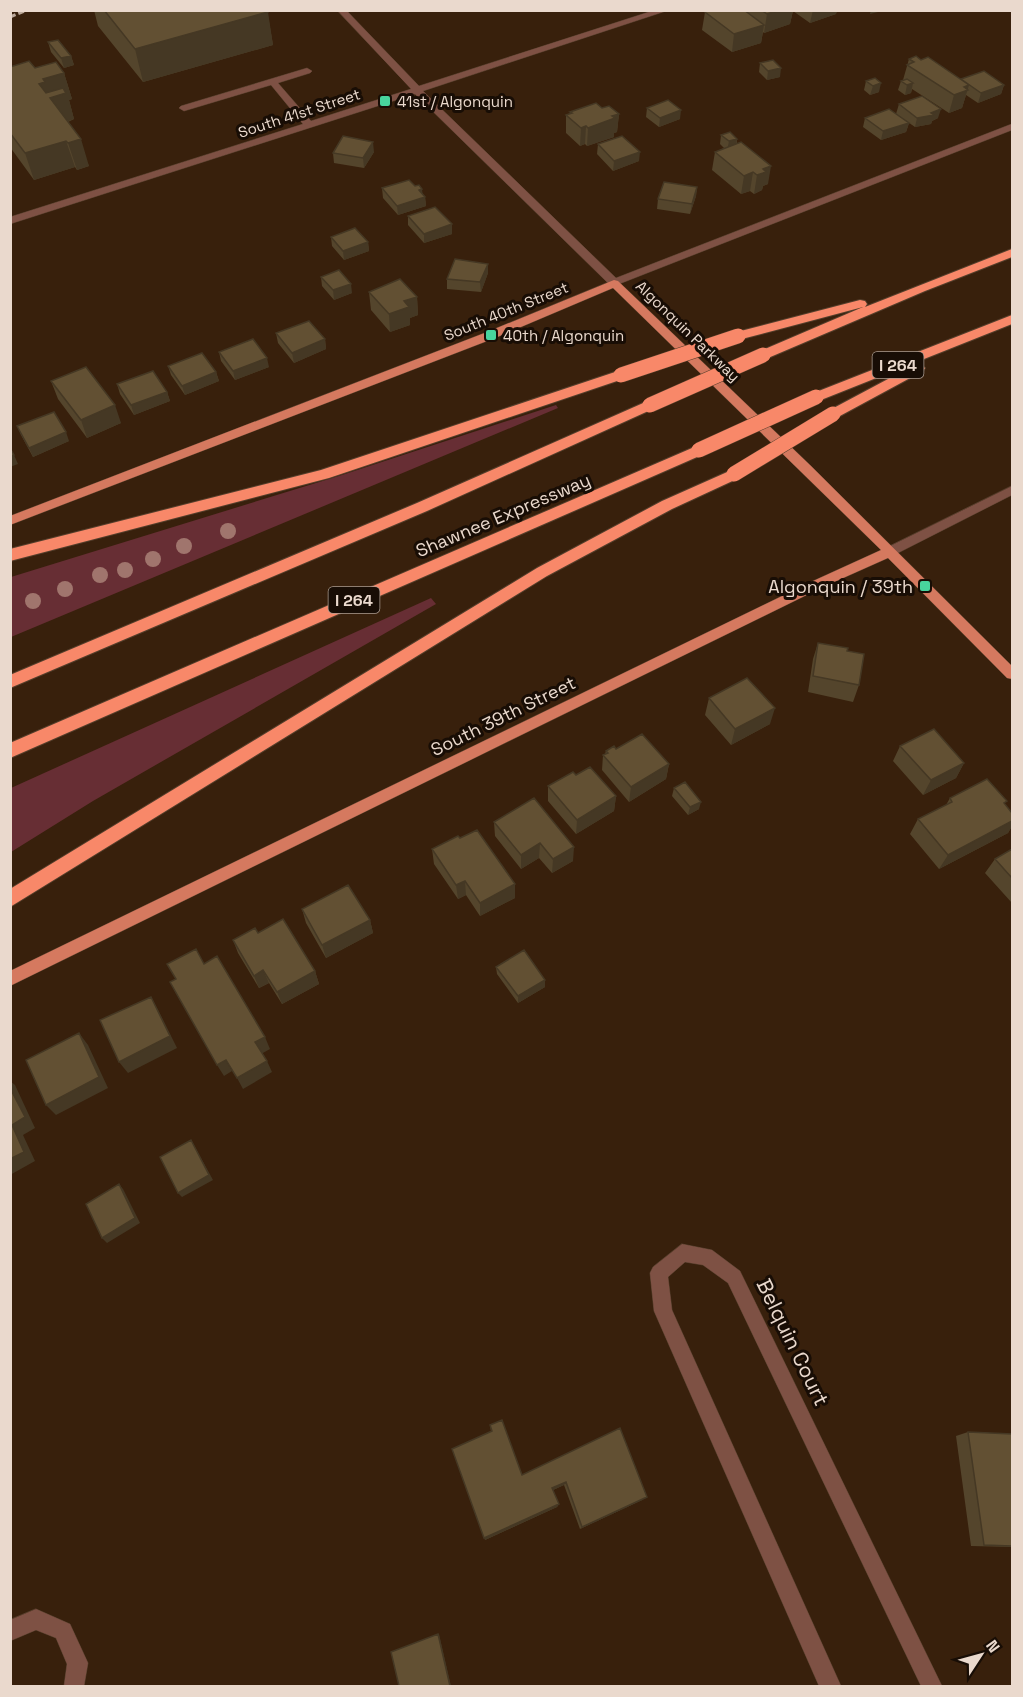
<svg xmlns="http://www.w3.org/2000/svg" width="1023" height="1697" font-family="'Space Grotesk',sans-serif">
<rect width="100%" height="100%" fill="#38200c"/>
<path fill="#672e34" d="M556 405 558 408 11 637V577L342 475Z
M431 598 436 604 93 801 11 852V788Z"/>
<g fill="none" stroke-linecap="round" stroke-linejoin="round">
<defs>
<path id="minor" d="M337 10H346L419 86 655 10H669L423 91 616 278 1009 125 1012 124V130L614 286 610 285 415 94 10 224V217L303 124 271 85 184 111 179 108 181 106 307 68 312 71 310 73 278 83 311 121 411 89Z
M1012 486V495L894 555H884L883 552 884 549Z
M682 1244 712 1250 740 1271 942 1686H921L728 1283 703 1265 685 1262 668 1277 672 1310 841 1686H819L654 1311 650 1273 653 1267Z
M36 1609 70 1624 88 1663 84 1686H64L67 1664 56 1638 36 1630 10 1641V1620Z"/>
<path id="major" d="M614 280 618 281 810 465 1012 666V679L1007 678 888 558 823 587 10 986V971L813 581 881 550 613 288 495 338 10 525V516L487 332Z"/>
<path id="highway" d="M1012 249V257L925 291 768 358H758L756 355 758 352 863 307 738 340 731 336 733 333 860 300 865 301 867 304 865 307Z
M1012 315V324L821 400H811L809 397 811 394Z
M918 363 925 368 923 371 838 417 833 419 826 414 828 411Z
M621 370 628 375 626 378 329 478 10 561V549L321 470Z
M650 400 657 405 655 408 427 511 10 688V675L417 503Z
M699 445 704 446 706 450 704 454 10 758V743Z
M734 469 741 474 739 478 672 509 547 576 10 907V889L537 568 662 501Z"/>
</defs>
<use href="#minor" stroke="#543e2b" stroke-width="1"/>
<use href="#major" stroke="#543e2b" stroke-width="1"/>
<use href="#highway" stroke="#543e2b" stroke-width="2"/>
<use href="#minor" fill="#7e5144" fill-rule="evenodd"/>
<use href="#major" fill="#d5795f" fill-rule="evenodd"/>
<use href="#highway" fill="#f88869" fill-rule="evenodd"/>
<path stroke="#bca99b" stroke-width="3" stroke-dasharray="6 3" stroke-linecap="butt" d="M10 17 27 10"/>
<defs>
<path id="highway-bridge" d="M621 375 738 336
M650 405 763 355
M699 450 816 397
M734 474 833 414"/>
</defs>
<use href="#highway-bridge" stroke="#543e2b" stroke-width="16" stroke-linecap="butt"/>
<use href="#highway-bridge" stroke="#f88869" stroke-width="15"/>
</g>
<g fill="#a0756d">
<circle cx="228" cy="531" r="8"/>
<circle cx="184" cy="546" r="8"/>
<circle cx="153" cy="559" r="8"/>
<circle cx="125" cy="570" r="8"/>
<circle cx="100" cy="575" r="8"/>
<circle cx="65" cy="589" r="8"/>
<circle cx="33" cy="601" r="8"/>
</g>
<path fill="#54452c" d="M94 10H267L273 45 143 82 98 26Z
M708 10H837L836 14 810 23 793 11 790 24 764 33 763 32 761 43 732 52 702 30 705 12Z
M48 42 71 56 74 65 64 68 51 52Z
M909 59 921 60 961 79 1004 85 1001 94 978 103 966 95 962 108 949 113 912 89 911 93 905 95 898 90 901 81 903 80Z
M760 63 780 77 767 80 759 72Z
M10 67 35 68 64 73 72 99 69 100 74 119 68 122 89 166 77 170 75 167 34 180 10 147Z
M875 78 879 92 870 95 864 90 866 81Z
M899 104 938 118 932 121 931 124 915 127 896 114Z
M602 108 619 114 617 132 614 133V137L587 146 585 144 580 146 566 133V115L570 114V112Z
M647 108 680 119 659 127 646 117Z
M865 118 909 123 906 132 881 140 863 127Z
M721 135 737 139V144L768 184 763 186 762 190 754 194 750 191 741 194 712 170 715 152 724 148 720 144Z
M598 144 639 161 613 171 597 154Z
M374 152 364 168 334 163 333 153Z
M415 186 422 189V194L425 197 426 206 398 215 383 198 382 188Z
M697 187 696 196 690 214 657 209 658 199Z
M408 216 452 224V234L424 243 408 225Z
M331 237 368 242 369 251 344 260 332 246Z
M488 264V273L481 292 447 289V279Z
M321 277 352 293 334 300 322 286Z
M369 292 417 297 418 315 410 318V325L390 332 371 310Z
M276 333 325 339 326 349 294 363 278 343Z
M219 352 269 367 235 380 221 361Z
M168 366 216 372 219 381 185 395 171 375Z
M51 381 121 423 87 438 58 399Z
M117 384 167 392 170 401 134 415 120 394Z
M17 426 69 441 33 457 21 435Z
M818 643 847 651 859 685 853 702 808 692 813 659Z
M709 698 770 724 731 745 705 715Z
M900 746 964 763 956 778 923 795 893 761Z
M616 749 669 764 666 779 629 802 602 770 603 755 605 754 606 751Z
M576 775 616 796 614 811 576 834 548 801V786Z
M674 788 699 809 688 815 672 796Z
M534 798 573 861 552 873 539 858 521 869 495 836 494 822Z
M950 798 1005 805 1012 813V826L1008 833 939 869 910 834 918 819 946 805Z
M460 838 515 884V898L480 916 466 895 458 899 434 864 432 849Z
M1012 849V903L985 873 995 859Z
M302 909 370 920 373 933 326 958 306 923Z
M258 933 315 971 319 984 282 1004 269 983 259 988 238 953 233 940Z
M496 967 545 980V987L518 1003 497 974Z
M490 1425 522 1475 620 1428 642 1500 580 1529 564 1485 553 1490 559 1504 557 1507 485 1540 491 1432Z
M968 1432 1012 1434V1547L971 1546 956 1436Z"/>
<path fill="#453824" d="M779 10H793L790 24 764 33 767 14Z
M813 10H837L836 14 810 23Z
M871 10H878V12L870 14Z
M268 12 273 45 143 82 135 49Z
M764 25 761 43 732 52 734 34Z
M71 56 74 65 64 68 61 58Z
M781 68 780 77 767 80 768 71Z
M64 73 72 99 69 100 74 119 58 125 39 84 43 79Z
M881 83 879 92 870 95 873 86Z
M913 83 911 93 905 95 907 85Z
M969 85 962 108 949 113 954 95 964 87Z
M1004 85 1001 94 978 103 981 93Z
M941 109 938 118 932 121 931 124 915 127 917 118Z
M681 110 680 119 659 127 660 118Z
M619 114 617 132 614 133V137L587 146 588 128Z
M909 123 906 132 881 140 883 131Z
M586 126 585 144 580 146 581 128Z
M81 139 89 166 77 170 68 143Z
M737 139 736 148 727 151 729 141Z
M66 141 75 167 34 180 25 153Z
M373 142 374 152 364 168 363 158Z
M640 152 639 161 613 171 614 161Z
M771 166 768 184 763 186 762 190 754 194 757 175 763 169Z
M753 172 750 191 741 194 744 176Z
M697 187 696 196 690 214 692 204Z
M422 189 423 198 425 197 426 206 398 215 397 206 419 190Z
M452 224V234L424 243V234Z
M368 242 369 251 344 260 343 251Z
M488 264V273L481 292 480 282Z
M351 284 352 293 334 300 333 290Z
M417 297 418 315 410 318V325L390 332 389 314 404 301Z
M325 339 326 349 294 363 292 353Z
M267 358 269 367 235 380 233 371Z
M216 372 219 381 185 395 182 386Z
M167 392 170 401 134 415 131 405Z
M115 405 121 423 87 438 81 420Z
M66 432 69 441 33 457 29 448Z
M14 455 18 464 10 467V456Z
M775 708 770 724 731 745 735 729Z
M964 763 956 778 923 795 931 780Z
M669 764 666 779 629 802 631 787Z
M616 796 614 811 576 834 577 820Z
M701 802 699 809 688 815 690 807Z
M1012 821V826L1008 833 939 869 948 855Z
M540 843 539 858 521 869V855Z
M574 847 573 861 552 873 553 859Z
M465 881 466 895 458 899 456 885Z
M515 884V898L480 916V903Z
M370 920 373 933 326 958 322 945Z
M263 970 269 983 259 988 254 976Z
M315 971 319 984 282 1004 277 992Z
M545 980V987L518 1003V996Z
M151 997 158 1010 177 1048 128 1073 119 1062Z
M79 1033 88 1045 108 1088 56 1115 46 1105Z
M265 1037 270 1049 261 1054 255 1042Z
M226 1060 232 1071 224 1076 217 1065Z
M267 1061 272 1072 243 1089 237 1078Z
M10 1081 15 1085 35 1128 23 1135 35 1161 10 1175 12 1125Z
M191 1140 194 1145 213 1180 182 1197 178 1193Z
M119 1184 123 1189 140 1223 107 1243 102 1238Z
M566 1482 564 1485 551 1491 552 1488Z
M647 1497 642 1500 580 1529 582 1527Z
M559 1504 557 1507 485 1540 484 1538Z
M438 1634H439L451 1686H450Z"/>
<path fill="#625033" stroke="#453824" stroke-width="1.5" d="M104 10H267L268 12 135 49Z
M708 10H744L764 25 734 34 705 12Z
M761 10H779L767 14Z
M58 40 71 56 61 58 48 42Z
M916 56 921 60 928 57 969 85 964 87 968 90 954 95 907 65 914 62 909 59Z
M773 60 781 68 768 71 760 63Z
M29 61 35 68 56 62 64 73 43 79 45 82 39 84 46 93 63 88 66 93 50 98 81 139 68 143 66 141 25 153 10 133V67Z
M984 71 1004 85 981 93 961 79Z
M875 78 881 83 873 86 866 81Z
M907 79 913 83 907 85 901 81Z
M922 96 941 109 931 113 934 115 917 118 899 104Z
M668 100 681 110 660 118 647 108Z
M596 103 602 108 609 106 619 114 612 116 615 118 588 128 586 126 581 128 566 115 572 113 570 112Z
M889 109 909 123 883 131 865 118Z
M730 132 737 139 729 141 721 135Z
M343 136 373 142 363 158 333 153Z
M622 136 640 152 614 161 598 144Z
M741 142 771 166 763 169 766 172 757 175 753 172 744 176 715 152Z
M409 180 415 186 419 185 422 189 419 190 425 197 397 206 382 188Z
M664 182 697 187 692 204 658 199Z
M435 207 452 224 424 234 408 216Z
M355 228 368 242 343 251 331 237Z
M455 259 488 264 480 282 447 279Z
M339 270 351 284 333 290 321 277Z
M400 279 417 297 404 301 409 307 389 314 369 292Z
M309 321 325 339 292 353 276 333Z
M253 339 267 358 233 371 219 352Z
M202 353 216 372 182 386 168 366Z
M86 367 115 405 81 420 51 381Z
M153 371 167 392 131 405 117 384Z
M54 412 66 432 29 448 17 426Z
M10 448 14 455 10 456Z
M818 643 848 648 847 651 864 654 859 685 813 676Z
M747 678 775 708 735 729 709 698Z
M934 729 964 763 931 780 900 746Z
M642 734 669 764 631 787 603 755 608 753 606 751 614 746 616 749Z
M590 767 616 796 577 820 548 786 573 772 576 775Z
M987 779 1007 801 1004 803 1012 813V821L948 855 918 819 952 802 950 798Z
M685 782 701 802 690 807 674 788Z
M534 798 574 847 553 859 540 843 521 855 494 822Z
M477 830 515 884 480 903 465 881 456 885 432 849 458 836 460 838Z
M1012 849V878L995 859Z
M348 885 370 920 322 945 302 909Z
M283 919 315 971 277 992 263 970 254 976 233 940 255 928 258 933Z
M196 949 204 964 217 956 265 1037 255 1042 267 1061 237 1078 226 1060 217 1065 170 982 176 979 167 964Z
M524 950 545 980 518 996 496 967Z
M151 997 170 1036 119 1062 100 1020Z
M79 1033 99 1077 46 1105 26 1060Z
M10 1088 25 1117 12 1125 24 1152 10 1159Z
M191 1140 209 1175 178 1193 160 1157Z
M119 1184 135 1218 102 1238 86 1204Z
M502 1420 522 1475 620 1428 647 1497 582 1527 566 1482 552 1488 559 1504 484 1538 452 1449 492 1431 490 1425Z
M968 1432 1012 1434V1546L984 1545Z
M438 1634 450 1686H399L391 1652Z"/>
<g fill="#48d49d" stroke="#180d05" stroke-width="2">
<rect x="379" y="95" width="12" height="12" rx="3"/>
<rect x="485" y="329" width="12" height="12" rx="3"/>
<rect x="919" y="580" width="12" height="12" rx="3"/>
</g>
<g text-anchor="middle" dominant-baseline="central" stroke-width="6" stroke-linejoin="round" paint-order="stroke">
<g font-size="15" fill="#ead9cd" stroke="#180d05" text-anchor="start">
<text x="397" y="101">41st / Algonquin</text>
<text x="503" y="335">40th / Algonquin</text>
</g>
<g font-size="15" fill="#ead9cd" stroke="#180d05">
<text transform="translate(299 113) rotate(-18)">South 41st Street</text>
<text transform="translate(506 311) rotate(-22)">South 40th Street</text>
<text transform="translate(688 331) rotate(44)">Algonquin Parkway</text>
</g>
<g fill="#180d05" stroke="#ab9c91" stroke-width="1.5">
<rect x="872.5" y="352" width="51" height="26" rx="4.5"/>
<rect x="328.5" y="587" width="51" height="26" rx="4.5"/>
</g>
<g font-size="16" font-weight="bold" fill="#ead9cd">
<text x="898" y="365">I 264</text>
<text x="354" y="600">I 264</text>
</g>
<g font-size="18" fill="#ead9cd" stroke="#180d05">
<text transform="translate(503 515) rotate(-23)">Shawnee Expressway</text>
<text transform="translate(503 716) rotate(-26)">South 39th Street</text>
</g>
<g font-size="18" fill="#ead9cd" stroke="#180d05" text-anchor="end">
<text x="913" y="586">Algonquin / 39th</text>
</g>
<g font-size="21" fill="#ead9cd" stroke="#180d05">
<text transform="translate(793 1342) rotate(64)">Belquin Court</text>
</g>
</g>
<rect width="1023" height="1697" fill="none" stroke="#ead9cd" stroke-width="24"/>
<g transform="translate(981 1655) rotate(54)" stroke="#180d05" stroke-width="4.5" paint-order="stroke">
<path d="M0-4.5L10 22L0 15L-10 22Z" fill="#ead9cd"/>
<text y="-9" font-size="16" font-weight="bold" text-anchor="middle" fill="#ead9cd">N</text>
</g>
</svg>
